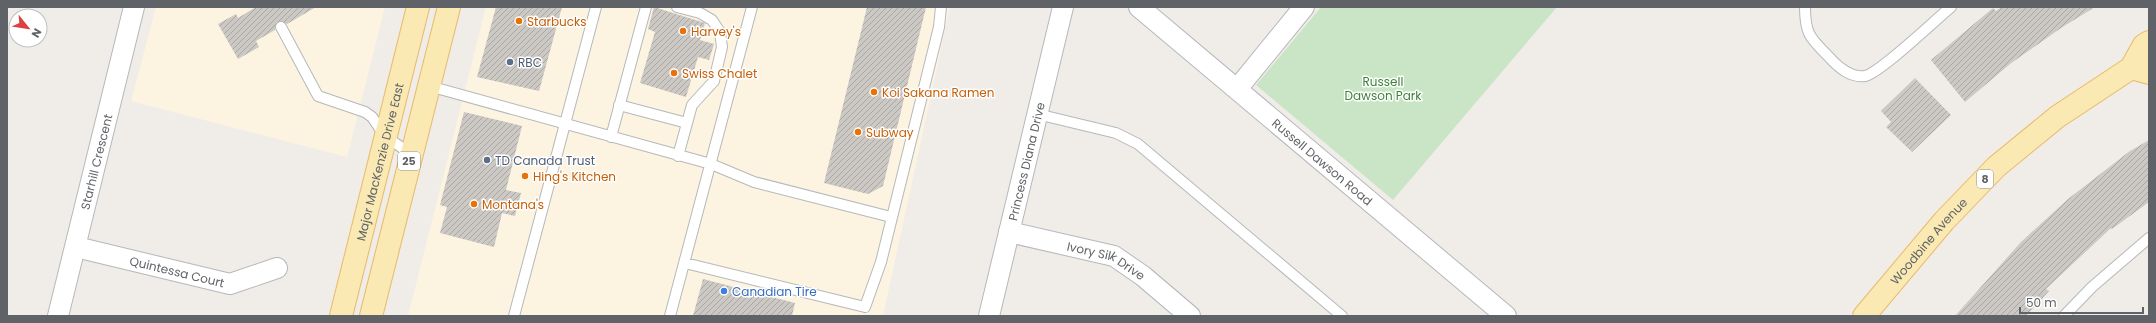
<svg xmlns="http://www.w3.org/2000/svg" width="2156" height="323" font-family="Poppins,sans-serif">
<defs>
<pattern id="building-hatch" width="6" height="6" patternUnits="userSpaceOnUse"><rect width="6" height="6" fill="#ccc8c4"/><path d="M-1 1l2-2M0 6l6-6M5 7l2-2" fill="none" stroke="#a9a6a3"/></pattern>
</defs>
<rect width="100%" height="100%" fill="#f0ede8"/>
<path fill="#fcf3e1" d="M156 7H385L347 157 131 101Z
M486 7H950L883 316H408Z"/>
<path fill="#c9e5c6" d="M1321 7H1557L1393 200 1256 85Z"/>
<path fill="url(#building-hatch)" d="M256 7H316L287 24 282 21 278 22 275 26V30L256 41 259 47 238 59 218 24 236 14 238 18Z
M496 7H562L539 91 477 77Z
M654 7 705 23 700 40 714 44 709 60 698 57 686 97 640 83 655 32 648 29Z
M867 7H926L883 186 868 194 824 183Z
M2002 7H2095L2061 28 2010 64 1965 102 1931 60 1993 8 1996 11Z
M1915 78 1951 115 1912 152 1886 127 1891 122 1881 111Z
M464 112 522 126 506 190 521 193 515 216 502 213 494 247 440 233 447 207 440 205Z
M2149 140V202L2112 229 2111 228 2046 289 2049 291 2026 316H1955L2021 242 2068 199 2130 151Z
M703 279 795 303 792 316H693Z"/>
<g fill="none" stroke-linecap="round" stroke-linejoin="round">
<defs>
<path id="lane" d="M677 7 700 13 712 20 720 32 722 47 714 81 692 105 678 156
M1805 7C1805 34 1810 38 1829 57 1838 67 1850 78 1865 76 1880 73 1935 20 1951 7
M281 27 318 96 365 112 372 117 385 136 411 154
M429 86 711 164 754 182 891 217
M619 105 687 123
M1037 114 1116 133 1138 144 1342 316
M611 137 646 7
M685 263 865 307 881 262 939 27 941 7
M514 316 596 7
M670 316 752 7
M2064 316 2092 287 2149 238"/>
<g id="street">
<path id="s1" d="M1139 7 1506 316"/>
<path d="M1237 89 1304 7"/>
<path id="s2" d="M1009 232 1114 256 1143 276 1190 316"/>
<path id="s3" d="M76 247 230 284 277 268"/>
<path id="s4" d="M58 316 134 7"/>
<path id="s5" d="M989 316 1063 7"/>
</g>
<g id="primary">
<path d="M2131 68 2149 73"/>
<path id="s6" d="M341 316 418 7"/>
<path d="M371 316 449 7"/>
<path id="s7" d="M1864 316 1944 221 1996 167 2057 117 2131 68 2144 45 2149 42"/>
</g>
</defs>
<use href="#lane" stroke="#b5b8bb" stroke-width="12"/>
<use href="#street" stroke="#b5b8bb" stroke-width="22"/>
<use href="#primary" stroke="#e8ba68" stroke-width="24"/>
<use href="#lane" stroke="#fff" stroke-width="10"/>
<use href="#street" stroke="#fff" stroke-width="20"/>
<use href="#primary" stroke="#fae9b3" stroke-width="22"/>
</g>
<g fill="#e8710a" stroke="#fff" stroke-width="1.5">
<circle cx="519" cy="21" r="4"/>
<circle cx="683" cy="31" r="4"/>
<circle cx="674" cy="73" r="4"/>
<circle cx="874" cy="92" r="4"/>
<circle cx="858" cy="132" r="4"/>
<circle cx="525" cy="176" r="4"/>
<circle cx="474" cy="204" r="4"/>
</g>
<g fill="#5c6f8a" stroke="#fff" stroke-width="1.5">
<circle cx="510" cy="62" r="4"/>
<circle cx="487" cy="160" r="4"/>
</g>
<circle fill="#3f7fe0" stroke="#fff" stroke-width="1.5" cx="724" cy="291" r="4"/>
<g text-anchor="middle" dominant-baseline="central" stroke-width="3" stroke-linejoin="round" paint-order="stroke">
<g fill="#fff" stroke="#8f9295" stroke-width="1">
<rect x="398" y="152" width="22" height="18" rx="3"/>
<rect x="1977" y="170" width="16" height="18" rx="3"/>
</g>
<g font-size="11" font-weight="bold" fill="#5f6367">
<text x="409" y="161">25</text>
<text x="1985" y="179">8</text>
</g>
<g font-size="12" fill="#c56008" stroke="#fff" text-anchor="start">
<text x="527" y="21">Starbucks</text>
<text x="691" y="31">Harvey's</text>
<text x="682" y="73">Swiss Chalet</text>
<text x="882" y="92">Koi Sakana Ramen</text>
<text x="866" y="132">Subway</text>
<text x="533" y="176">Hing's Kitchen</text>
<text x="482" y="204">Montana's</text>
</g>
<g font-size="12" fill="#4e5e75" stroke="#fff" text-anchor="start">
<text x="518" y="62">RBC</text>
<text x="495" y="160">TD Canada Trust</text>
</g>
<g font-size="12" fill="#3e813b" stroke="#fff">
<text x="1383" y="81">Russell<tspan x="1383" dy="14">Dawson Park</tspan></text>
</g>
<g font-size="12" fill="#5f6367" stroke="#fff">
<text stroke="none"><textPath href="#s5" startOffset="159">Princess Diana Drive</textPath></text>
<text stroke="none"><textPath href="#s4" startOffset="159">Starhill Crescent</textPath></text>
<text stroke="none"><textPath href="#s6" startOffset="159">Major MacKenzie Drive East</textPath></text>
<text stroke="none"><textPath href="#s1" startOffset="240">Russell Dawson Road</textPath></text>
<text stroke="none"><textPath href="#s7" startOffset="99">Woodbine Avenue</textPath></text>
<text stroke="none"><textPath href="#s2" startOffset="102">Ivory Silk Drive</textPath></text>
<text stroke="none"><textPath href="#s3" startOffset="104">Quintessa Court</textPath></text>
</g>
<g font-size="12" fill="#366cbe" stroke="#fff" text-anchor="start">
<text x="732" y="291">Canadian Tire</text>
</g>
</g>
<rect width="2156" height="323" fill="none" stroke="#5f6367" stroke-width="16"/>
<g transform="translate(28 28) rotate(120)"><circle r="19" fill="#ffffff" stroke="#bfc1c2"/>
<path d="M0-3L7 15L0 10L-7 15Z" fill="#de4040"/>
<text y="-6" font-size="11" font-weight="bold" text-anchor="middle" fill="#5f6367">N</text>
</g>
<path d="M2020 307v6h123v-6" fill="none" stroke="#5f6367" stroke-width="2"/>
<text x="2026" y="307" font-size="12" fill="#5f6367" stroke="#ffffff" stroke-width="3" paint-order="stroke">50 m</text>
</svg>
